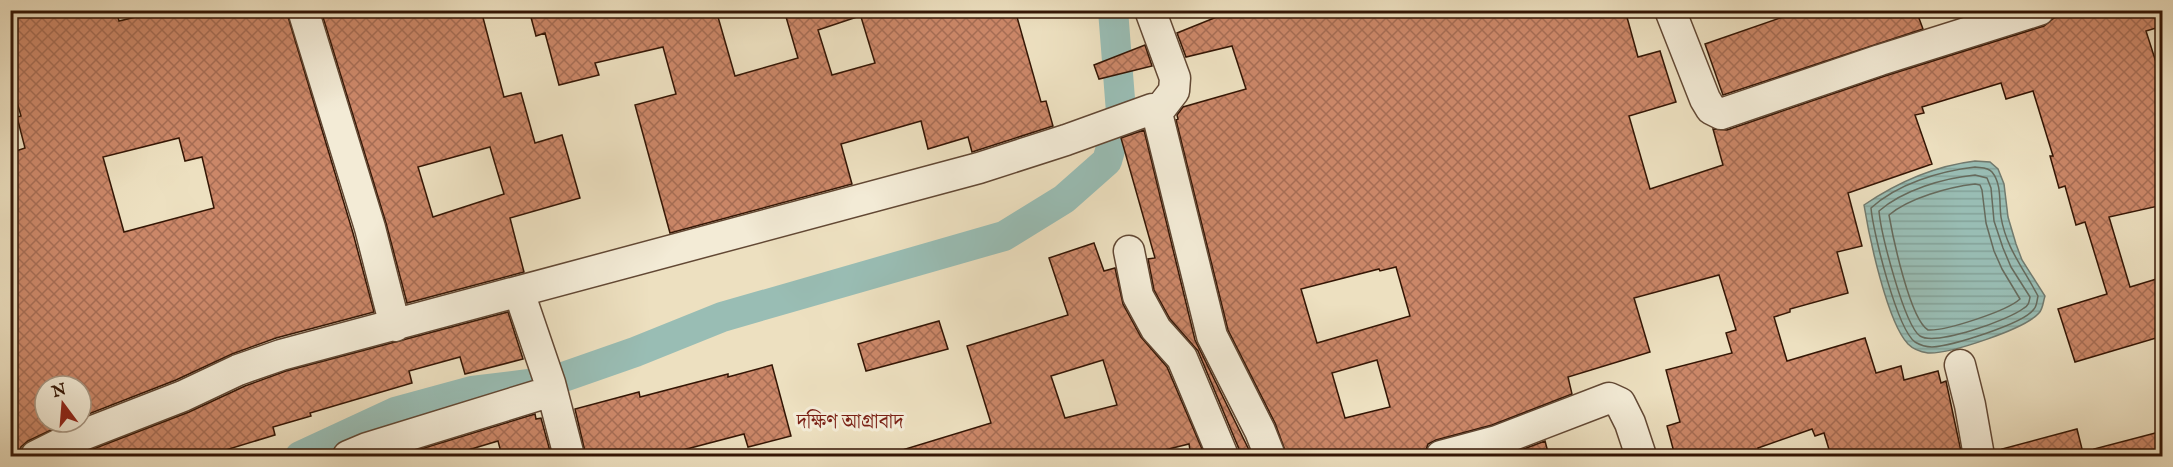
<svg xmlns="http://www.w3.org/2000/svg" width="2173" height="467" font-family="'IM FELL English','Noto Serif Bengali',serif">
<defs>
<pattern id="water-rules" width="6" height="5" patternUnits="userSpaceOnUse" patternTransform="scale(1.5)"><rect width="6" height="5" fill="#99bdb4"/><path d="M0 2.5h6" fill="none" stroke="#84a299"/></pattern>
<pattern id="building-cross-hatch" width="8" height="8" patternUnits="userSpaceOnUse" patternTransform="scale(1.5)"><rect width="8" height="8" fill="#cb8768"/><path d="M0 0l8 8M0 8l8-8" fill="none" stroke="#a66d54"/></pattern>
</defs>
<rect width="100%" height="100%" fill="#ede0c0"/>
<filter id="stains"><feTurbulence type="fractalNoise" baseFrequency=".00333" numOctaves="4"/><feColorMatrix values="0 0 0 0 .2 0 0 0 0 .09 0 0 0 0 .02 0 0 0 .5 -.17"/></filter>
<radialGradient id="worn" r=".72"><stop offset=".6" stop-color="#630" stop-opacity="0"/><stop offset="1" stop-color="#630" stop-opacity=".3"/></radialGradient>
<path fill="url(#water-rules)" stroke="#717a6e" stroke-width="1.5" d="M1975 161 1990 162 1998 169 2004 184 2008 217 2016 244 2022 260 2045 296C2043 302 2043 309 2039 313 2025 329 1950 354 1928 353 1921 352 1913 349 1908 344 1887 322 1869 236 1864 205 1898 182 1934 166 1975 161Z"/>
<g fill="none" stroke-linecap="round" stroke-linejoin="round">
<path stroke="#666a5c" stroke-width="1.5" d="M1975 167C1981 168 1988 167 1992 172 2002 184 1999 203 2001 217 2006 248 2024 269 2038 296 2037 300 2037 306 2034 309 2024 324 1951 346 1932 347 1926 347 1920 345 1915 342 1897 329 1873 232 1871 208 1897 184 1940 171 1975 167Z
M1975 175 1987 178 1991 188 1994 221 2003 248 2011 267 2030 297C2029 302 2029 305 2024 308 2009 320 1936 346 1920 336 1904 325 1881 233 1879 211 1903 190 1944 178 1975 175Z
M1975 184 1980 185 1982 190 1986 223 1994 251 2002 269 2020 299C2007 311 1946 331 1928 330 1910 319 1893 238 1889 215 1909 198 1949 187 1975 184Z"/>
<path stroke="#99bdb4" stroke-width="30" d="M300 456 395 412 472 391 552 381 635 352 722 317 1004 236 1064 199 1107 161 1121 112 1113 10"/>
</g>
<path fill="url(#building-cross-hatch)" stroke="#341605" stroke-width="1.5" fill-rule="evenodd" d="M37 10H116L119 21 165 10H286L353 233 374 312 276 338 232 354 176 380 81 417V386H45V422H68L28 441 21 447 19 456H10V153L25 148 17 117 21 116 10 78V17ZM179 138 185 161 202 157 214 208 124 232 103 157Z
M334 10H481L504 97 521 93 535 143 562 135 580 198 510 218 524 272 407 303 386 223 322 14ZM490 147 504 194 433 217 418 167Z
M529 10H716L735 76 798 58 784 10H862L863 15 818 30 832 75 875 63 861 17 883 10H1015L1041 102 1046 101 1053 126 972 152 968 137 928 149 921 121 841 144 852 184 670 233 635 105 676 94 663 47 595 63 599 75 559 85 545 33 536 36Z
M1234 10H1501L1503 16 1524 10H1625L1638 57 1660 51 1676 102 1629 116 1650 189 1723 165 1713 129 1727 130 1885 76 2044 26 2054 18 2080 10H2163V26L2146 31 2163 84V205L2109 217 2130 287 2163 277V336L2075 362 2058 309 2107 294 2085 222 2076 225 2065 186 2059 188 2050 156H2053L2033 91 2006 99 2001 83 1922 107 1924 113 1915 115 1932 164 1848 193 1862 246 1837 252 1848 293 1790 309V312L1774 317 1787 361 1865 338 1876 373 1901 366 1904 380 1938 371 1941 383 1946 381 1962 456H1831L1824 433 1815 436 1812 429 1758 448 1760 456H1675L1667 426 1680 422 1666 370 1732 353 1726 333 1736 330 1719 275 1634 298 1650 352 1568 377 1572 394 1492 425 1436 440 1428 444 1424 456H1287L1275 423 1228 330 1176 120 1178 119 1177 115 1183 107 1246 89 1232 46 1186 57 1177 33ZM1396 267 1410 316 1317 343 1301 289 1379 269 1380 271ZM1377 360 1390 407 1345 418 1332 373Z
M1803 10H1916L1923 29 1723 95 1705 44Z
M1145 45 1152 66 1099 79 1094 65Z
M1144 130 1195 340 1252 456H1240L1239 449 1198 351 1170 319 1154 290 1148 259 1155 258 1121 138Z
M1094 243 1104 271 1115 268 1123 304 1141 337 1167 367 1205 456H1191L1189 444 1140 456H900L899 451 991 423 967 346 1068 315 1049 258ZM1103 360 1117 405 1065 418 1051 376Z
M508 312 523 359 465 374 460 357 409 371 412 383 310 413 311 416 273 427 275 435 206 456H75L189 412 245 386 286 371Z
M939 321 948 349 866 371 858 344Z
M772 365 791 436 748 447 744 434 660 456H586L575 409 639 392 640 397 728 374V377Z
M535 414 536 419 541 418 550 451 530 456H502L498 441 448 456H398Z
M2077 429 2083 453 2069 456H2003L2002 449Z
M2163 431V456H2095L2094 449Z
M1545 441 1549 456H1505Z"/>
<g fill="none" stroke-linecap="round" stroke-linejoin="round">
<defs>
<path id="minor" d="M303 10 370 228 395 326
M1150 10 1175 78 1174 91 1157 113
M1670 10 1705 99 1711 109 1721 114 1880 60 2039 10
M1129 251 1138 296 1156 329 1182 358 1223 456
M519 292 550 383 569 456
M1960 365 1970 405 1979 456
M36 456 62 443 183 396 238 370 281 355 979 168 1066 140 1152 109 1157 113 1212 336 1260 431 1270 456
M348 456 367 448 552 391
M1441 456 1497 441 1609 398 1620 403 1630 423 1641 456"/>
</defs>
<use href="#minor" stroke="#624834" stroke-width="33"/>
<use href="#minor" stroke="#f3ebd6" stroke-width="30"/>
</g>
<g text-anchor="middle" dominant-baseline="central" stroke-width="6" stroke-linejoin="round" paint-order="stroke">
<g font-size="20" fill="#7a1f14" stroke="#f3ebd6">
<text x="850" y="422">দক্ষিণ আগ্রাবাদ</text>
</g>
</g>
<rect width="2173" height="467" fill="none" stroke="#ede0c0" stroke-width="36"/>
<rect x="12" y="12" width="2149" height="443" fill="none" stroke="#341605" stroke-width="3"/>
<rect x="18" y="18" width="2137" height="431" fill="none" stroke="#341605" stroke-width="1.5"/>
<g transform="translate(63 404) rotate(344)"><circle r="28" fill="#f3ebd6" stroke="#a79682" stroke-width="1.5"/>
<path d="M0-4.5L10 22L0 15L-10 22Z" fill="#8f2418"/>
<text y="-9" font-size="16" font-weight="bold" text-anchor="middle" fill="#341605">N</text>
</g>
<rect width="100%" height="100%" filter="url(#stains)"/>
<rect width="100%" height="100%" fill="url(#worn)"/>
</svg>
